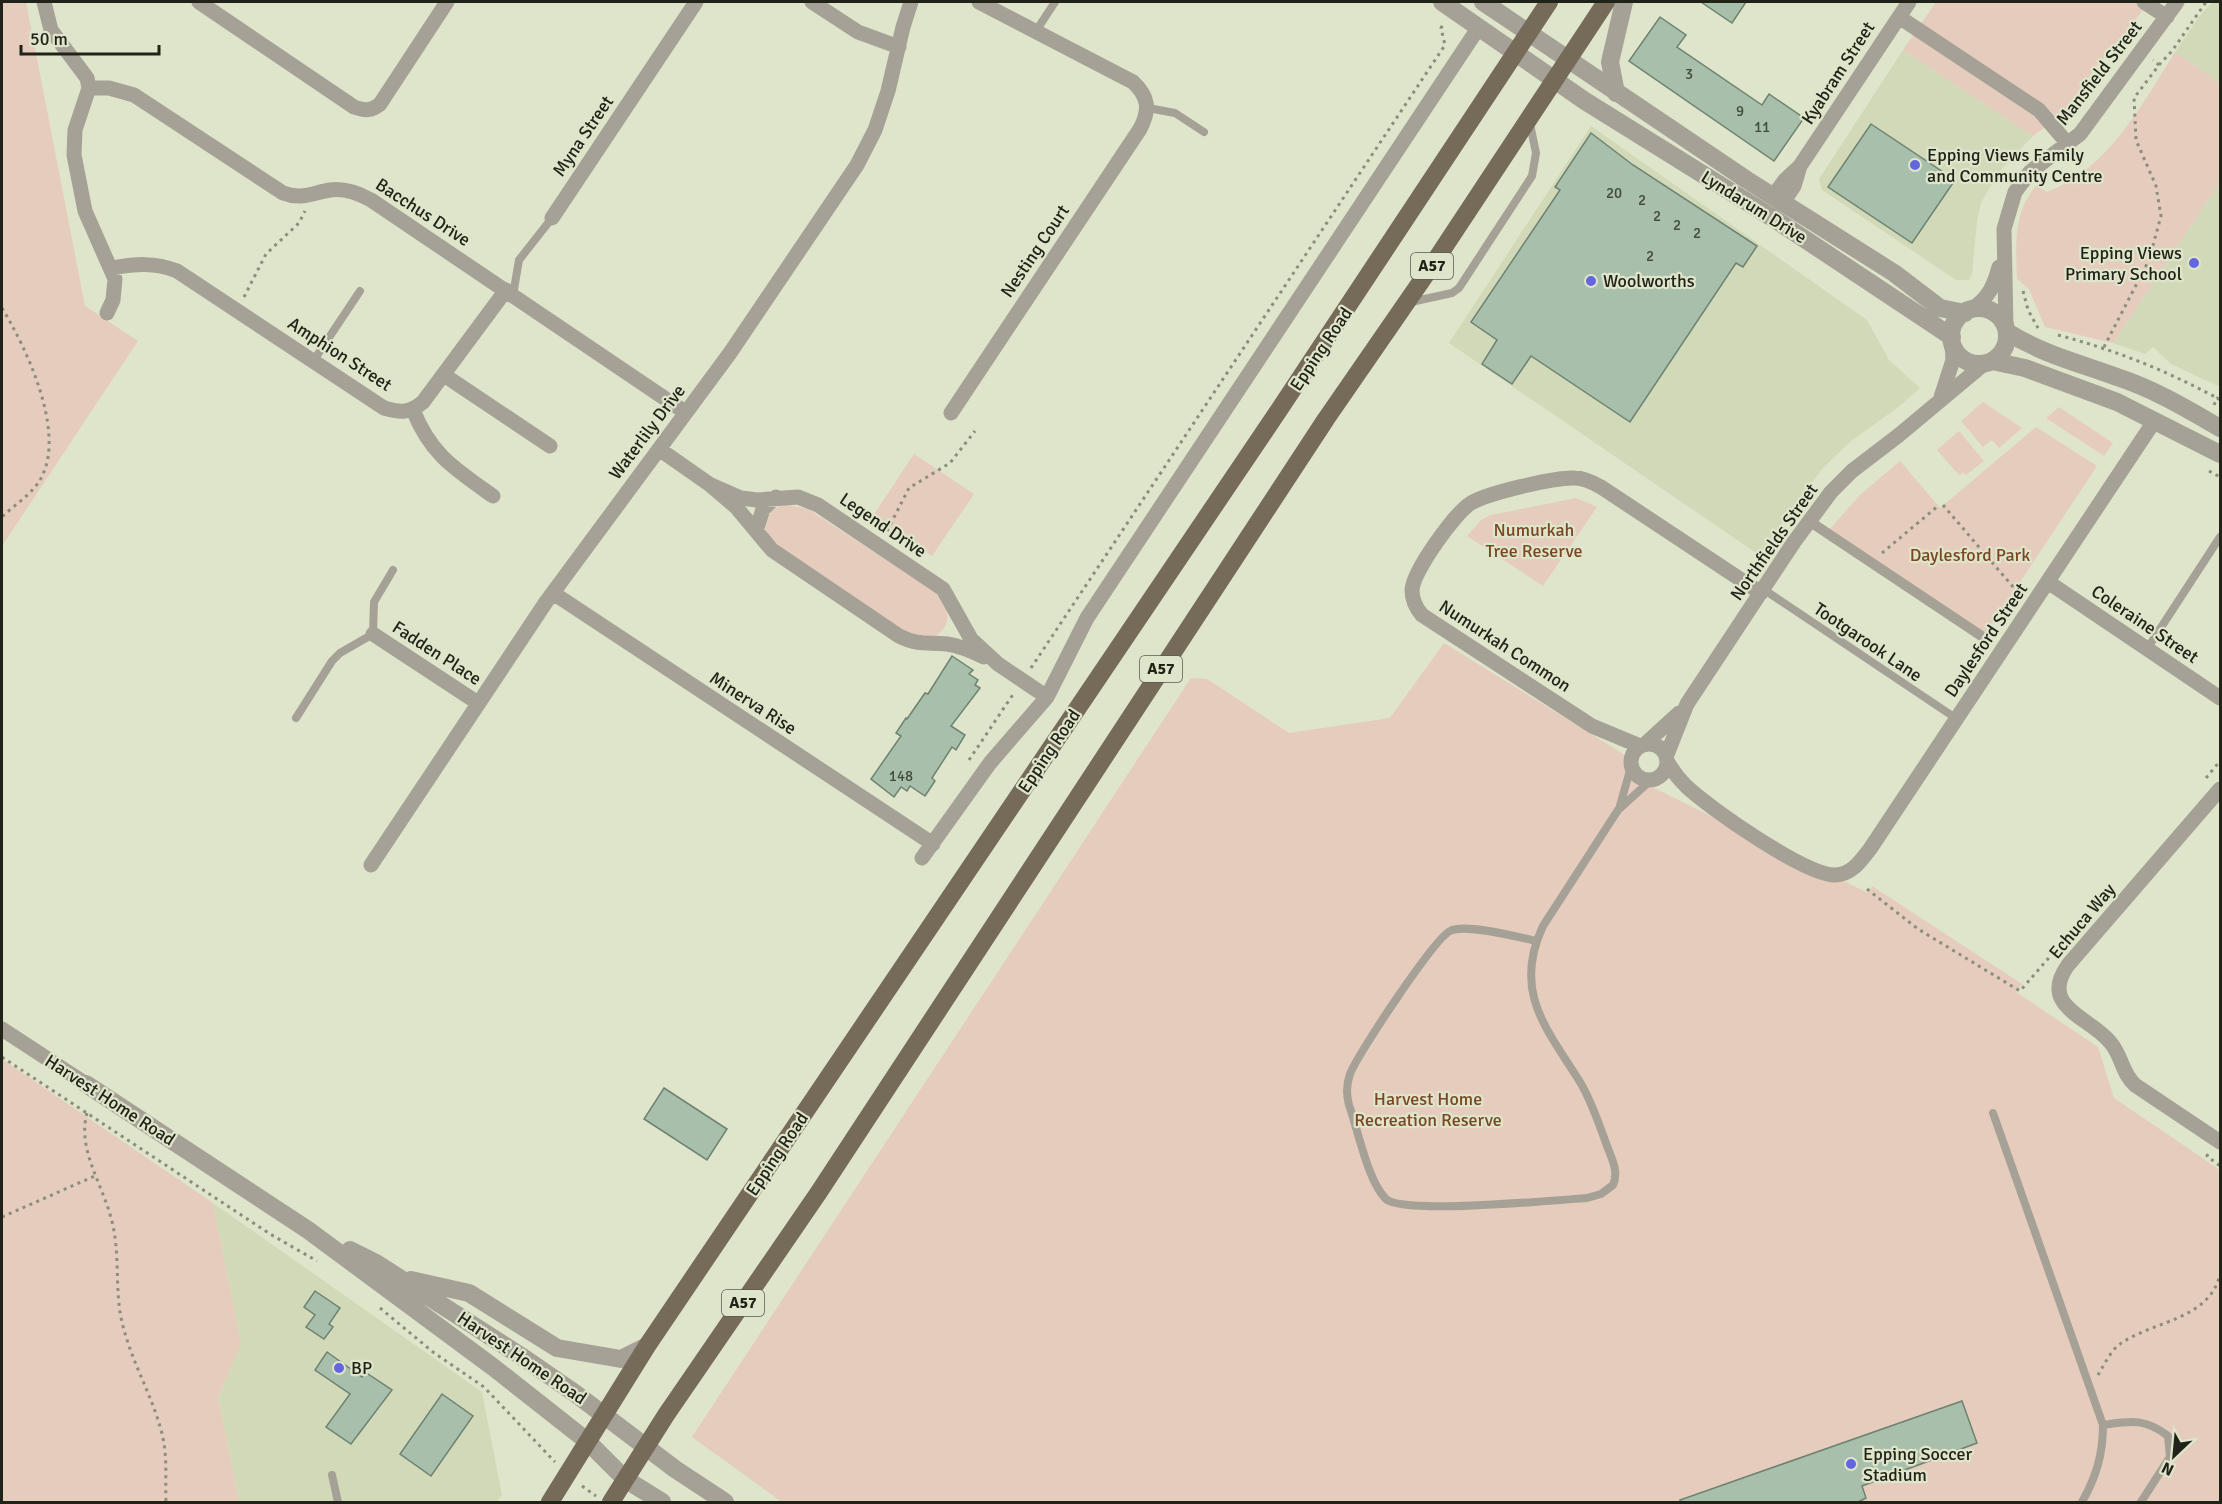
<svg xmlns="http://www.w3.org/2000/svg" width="2222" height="1504" font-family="Signika,sans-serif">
<rect width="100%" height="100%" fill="#dfe5ca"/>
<path fill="#d2d9b8" d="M2213 2H2220V83L2175 52 2202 13Z
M1903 50 2033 136 1998 173 1981 203 1977 221 1972 274 1969 280H1956L1822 190 1819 179Z
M1591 126 1867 320 1889 360 1920 388 1900 406 1851 441 1822 469 1759 555 1449 343Z
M2220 182V387L2171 364 2153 347 2145 354 2113 343Z
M213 1203 482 1392 502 1495 497 1502H239L218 1397 241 1344Z"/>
<path fill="#e5ccbc" d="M2 2H26L85 306 138 341 2 546Z
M1936 2H2148L2111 56 2102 59 2061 116 2033 136 1903 50Z
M2175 52 2220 83V182L2113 343 2045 327 2029 289 2017 279C2016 245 2013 213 2036 186L2047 192C2109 168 2141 106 2175 52Z
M1983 402 2022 428 1999 448 1992 440 1983 447 1961 421Z
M2059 407 2113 443 2104 456 2046 418Z
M2036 427 2097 466 1985 635 1829 530 1860 495 1900 461 1940 508Z
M1959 431 1984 461 1966 475 1963 472 1959 475 1937 450Z
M914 454 974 494 932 556 873 516Z
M1576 498 1597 507 1543 586 1467 536 1481 520 1491 515Z
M783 504 808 509 934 591C951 607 954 628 930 639L908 634 780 549 769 537 765 528 770 512Z
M1444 643 1628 757 1629 772 1656 789 1868 893 1872 886 2022 984 2016 992 2098 1047 2114 1098 2220 1170V1502H782L692 1437 1191 678 1207 679 1289 733 1390 718Z
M2 1059 213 1203 241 1344 218 1397 239 1502H2Z"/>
<path fill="#a8bfac" stroke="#6d8270" stroke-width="1.5" d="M1701 2H1746L1732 23Z
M1660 17 1686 35 1677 47 1762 105 1769 94 1804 118 1774 161 1629 61Z
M1871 124 1955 180 1912 243 1828 187Z
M1591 133 1633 165 1757 246 1743 267 1736 263 1630 422 1531 356 1512 384 1482 364 1497 340 1471 322 1560 190 1555 187Z
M952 656 973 670 969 674 978 680 975 685 980 688 951 726 965 735 956 750 952 747 932 778 935 781 925 796 910 786 907 791 901 787 894 797 871 779 901 736 896 733 906 718 907 719 925 693 928 694Z
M664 1088 727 1129 707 1160 644 1119Z
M315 1291 340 1308 329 1324 333 1327 324 1339 306 1327 315 1315 304 1307Z
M327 1352 362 1377 365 1372 392 1390 351 1444 326 1427 350 1394 315 1370Z
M442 1394 473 1416 431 1476 400 1454Z
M1962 1401 1977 1443 1862 1486 1866 1498 1856 1503H1680V1500Z"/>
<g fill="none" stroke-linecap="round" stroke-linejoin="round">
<path stroke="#8a8e7b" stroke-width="3" stroke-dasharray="3 4.5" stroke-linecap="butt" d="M2159 65 2172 51 2206 2
M2023 291 2028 310 2038 328
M244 297 266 254 299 223 305 211
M2 308C26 347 64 428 43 474 36 492 15 504 2 517
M2058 335C2115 350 2165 370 2217 398
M2104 347 2149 260 2161 216 2156 186 2136 140 2134 98 2159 65 2153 60
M2214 405 2217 398 2220 400
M2209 471 2220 477
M1943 505 2020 595
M887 531 909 488 950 463 975 431
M1882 553 1938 506
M1031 668 1445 45 1441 28 1444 23
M969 760 1014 693
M2206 778 2220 761
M1867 889 1918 929 2020 991 2099 900
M2 1057 270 1234 317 1261
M87 1113C77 1149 102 1183 111 1218 121 1252 114 1288 122 1322 131 1361 151 1393 161 1430 168 1454 165 1478 166 1502
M2208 1154 2207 1156 2220 1166
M2 1217 97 1175
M380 1308 433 1352 484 1387 555 1462
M2098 1375C2104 1365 2111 1350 2120 1344 2152 1321 2210 1320 2220 1274
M582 1486 596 1496"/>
<path stroke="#a6a196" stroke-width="8" d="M1036 31 1055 2
M1148 108 1175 113 1204 132
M513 295 519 260 552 218
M1411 302 1452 293 1459 288 1532 176 1536 153 1530 124
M314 360 360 291
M1763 589 1957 719
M2147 649 2220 537
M296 718 332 661 340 653 373 634 374 602 393 570
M1619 809 1631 767
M1536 941C1518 937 1465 923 1450 931 1434 939 1357 1055 1350 1074 1346 1085 1346 1094 1349 1105 1358 1130 1368 1182 1386 1199 1403 1215 1557 1200 1587 1198L1601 1194 1613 1185C1619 1172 1612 1159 1607 1146 1599 1124 1592 1102 1580 1082 1547 1029 1512 992 1543 926L1618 810 1650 781
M1993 1113 2103 1425C2103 1455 2096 1477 2082 1502
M2103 1425C2131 1421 2145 1418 2168 1436L2170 1457 2141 1502
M332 1475 338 1502"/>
<path stroke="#a6a196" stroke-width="10" d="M1809 521 1986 639"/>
<path stroke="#a6a196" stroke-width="15" d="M44 2 51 30 87 78 89 88 75 130 74 155 85 211 115 279 113 300 107 313
M199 2 354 107C365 111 371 111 380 104L447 2
M812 2 858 32 899 47
M2144 2 2167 17
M1899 17 2039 110 2068 144
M89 88H109L134 95 283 193C301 200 312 193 330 190 345 188 358 193 371 200L685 412
M1774 195 1785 180 1800 166
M1784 201 1794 186 1800 166 1909 2
M552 218 696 2
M112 268C136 264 154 262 177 271L384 408C401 413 410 413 423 402L506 290
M1972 309C1989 298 1994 285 1999 267
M2006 327 2004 229 2015 192 2030 172 2080 134 2177 2
M444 375 550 446
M1941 397 1953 360 1952 342
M413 410C431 455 455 469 493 496
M951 413 1140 129C1150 110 1149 97 1133 82L979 2
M659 449 709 484 736 507 772 550 899 636C919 646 927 642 947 644 961 646 972 651 984 657
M709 484 741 498 757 500 798 497 818 505 943 589 971 639 998 664 1047 697
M756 531 763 509 776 497
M2048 582 2220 698
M553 593 933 844
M373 634 478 703
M1631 762a18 18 0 1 1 36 0a18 18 0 1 1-36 0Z
M1645 744 1679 713
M1640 746 1592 726 1422 615C1416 608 1412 600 1412 590 1413 571 1455 513 1471 503 1488 493 1555 477 1575 478 1584 478 1592 482 1601 487L1761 593
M1666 757 1687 704 1794 542 1831 492 1852 471 1899 435 1984 364
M1667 761C1672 770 1679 779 1686 786 1709 808 1805 875 1835 875 1851 875 1861 861 1870 849L2155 420
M2220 789 2068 965C2038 1007 2090 1017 2110 1042 2122 1055 2121 1072 2135 1085L2220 1142
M922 858 990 763 1047 697 1087 618 1479 27
M371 865 546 602 730 353 857 165 875 130 888 91 903 27 911 2
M2 1029 86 1084"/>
<path stroke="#a6a196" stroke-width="18" d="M1442 2 1585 101 1773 218 1952 337
M1483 2 1747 180 1894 273 1940 308 1965 313
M1616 93 1610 62 1624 2
M1951 336a28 28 0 1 1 56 0a28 28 0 1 1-56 0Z
M2007 332C2045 355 2076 362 2117 377 2154 389 2187 409 2220 428
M1992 361 2025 368 2117 402 2220 454
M86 1084 308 1230 493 1367 587 1441 625 1479 662 1502
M350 1250 376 1263 521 1356 576 1394 675 1469 725 1502
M411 1280 469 1293 557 1348 621 1359 647 1346"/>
<path stroke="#756b58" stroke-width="18" d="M550 1502 647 1346 1281 407 1549 2
M611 1502 666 1415 819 1192 1326 419 1431 267 1606 2"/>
</g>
<g fill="#6366de" stroke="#dfe5ca" stroke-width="2">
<circle cx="1915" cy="165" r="6"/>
<circle cx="2194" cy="263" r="6"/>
<circle cx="1591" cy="281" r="6"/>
<circle cx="339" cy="1368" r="6"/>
<circle cx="1851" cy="1464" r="6"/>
</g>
<g text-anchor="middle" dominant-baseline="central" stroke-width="4.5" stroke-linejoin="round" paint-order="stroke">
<g font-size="15" fill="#434a3e">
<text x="1689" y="74">3</text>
<text x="1740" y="111">9</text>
<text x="1762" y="127">11</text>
<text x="1614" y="193">20</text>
<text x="1642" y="200">2</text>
<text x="1657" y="216">2</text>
<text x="1677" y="225">2</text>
<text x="1697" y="233">2</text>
<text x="1650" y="256">2</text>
<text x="901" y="776">148</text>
</g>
<g fill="#dfe5ca" stroke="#5a5d4e" stroke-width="1.5">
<rect x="1411" y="253" width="42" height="26" rx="4.5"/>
<rect x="1140" y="656" width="42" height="26" rx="4.5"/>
<rect x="722" y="1290" width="42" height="26" rx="4.5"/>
</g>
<g font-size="16" font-weight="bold" fill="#212319">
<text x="1432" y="266">A57</text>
<text x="1161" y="669">A57</text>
<text x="743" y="1303">A57</text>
</g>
<g font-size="18" fill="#212319" stroke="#dfe5ca">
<text transform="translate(1838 73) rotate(-57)">Kyabram Street</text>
<text transform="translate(2099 73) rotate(-52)">Mansfield Street</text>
<text transform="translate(583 136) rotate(-56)">Myna Street</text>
<text transform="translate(1754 207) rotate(32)">Lyndarum Drive</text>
<text transform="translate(423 212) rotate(33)">Bacchus Drive</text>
<text transform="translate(1035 251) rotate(-56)">Nesting Court</text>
<text transform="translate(1321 349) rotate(-56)">Epping Road</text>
<text transform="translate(340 354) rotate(33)">Amphion Street</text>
<text transform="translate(647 432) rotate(-53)">Waterlily Drive</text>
<text transform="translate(883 525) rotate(34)">Legend Drive</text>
<text transform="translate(1774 542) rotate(-55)">Northfields Street</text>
<text transform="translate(2145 624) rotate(34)">Coleraine Street</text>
<text transform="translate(1986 640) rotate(-56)">Daylesford Street</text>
<text transform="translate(1868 642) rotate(34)">Tootgarook Lane</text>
<text transform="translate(1505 646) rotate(33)">Numurkah Common</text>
<text transform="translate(437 653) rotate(33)">Fadden Place</text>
<text transform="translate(753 703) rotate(33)">Minerva Rise</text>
<text transform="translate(1049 751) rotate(-56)">Epping Road</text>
<text transform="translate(2082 921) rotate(-50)">Echuca Way</text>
<text transform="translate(110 1100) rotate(33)">Harvest Home Road</text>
<text transform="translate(777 1154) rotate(-56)">Epping Road</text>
<text transform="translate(522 1358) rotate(34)">Harvest Home Road</text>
</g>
<g font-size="18" fill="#212319" stroke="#dfe5ca" text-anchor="start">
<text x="1927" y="155">Epping Views Family<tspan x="1927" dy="21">and Community Centre</tspan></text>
<text x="2182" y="253" text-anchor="end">Epping Views<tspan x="2182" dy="21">Primary School</tspan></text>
<text x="1603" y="281">Woolworths</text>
<text x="351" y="1368">BP</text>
<text x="1863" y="1454">Epping Soccer<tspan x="1863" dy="21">Stadium</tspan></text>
</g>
<g font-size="18" fill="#7b4622" stroke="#dfe5ca">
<text x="1534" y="530">Numurkah<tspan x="1534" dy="21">Tree Reserve</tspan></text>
<text x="1970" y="555">Daylesford Park</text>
<text x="1428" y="1099">Harvest Home<tspan x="1428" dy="21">Recreation Reserve</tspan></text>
</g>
</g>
<rect width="2222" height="1504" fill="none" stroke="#212319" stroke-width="6"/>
<g transform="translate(2174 1456) rotate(206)" stroke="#dfe5ca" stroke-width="4.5" paint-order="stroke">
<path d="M0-4.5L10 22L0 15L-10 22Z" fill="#212319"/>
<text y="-9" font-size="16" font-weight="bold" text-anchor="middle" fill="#212319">N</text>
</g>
<path d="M21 45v9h138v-9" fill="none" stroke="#212319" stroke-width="3"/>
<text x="30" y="45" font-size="18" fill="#212319" stroke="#dfe5ca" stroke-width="4.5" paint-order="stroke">50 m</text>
</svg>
